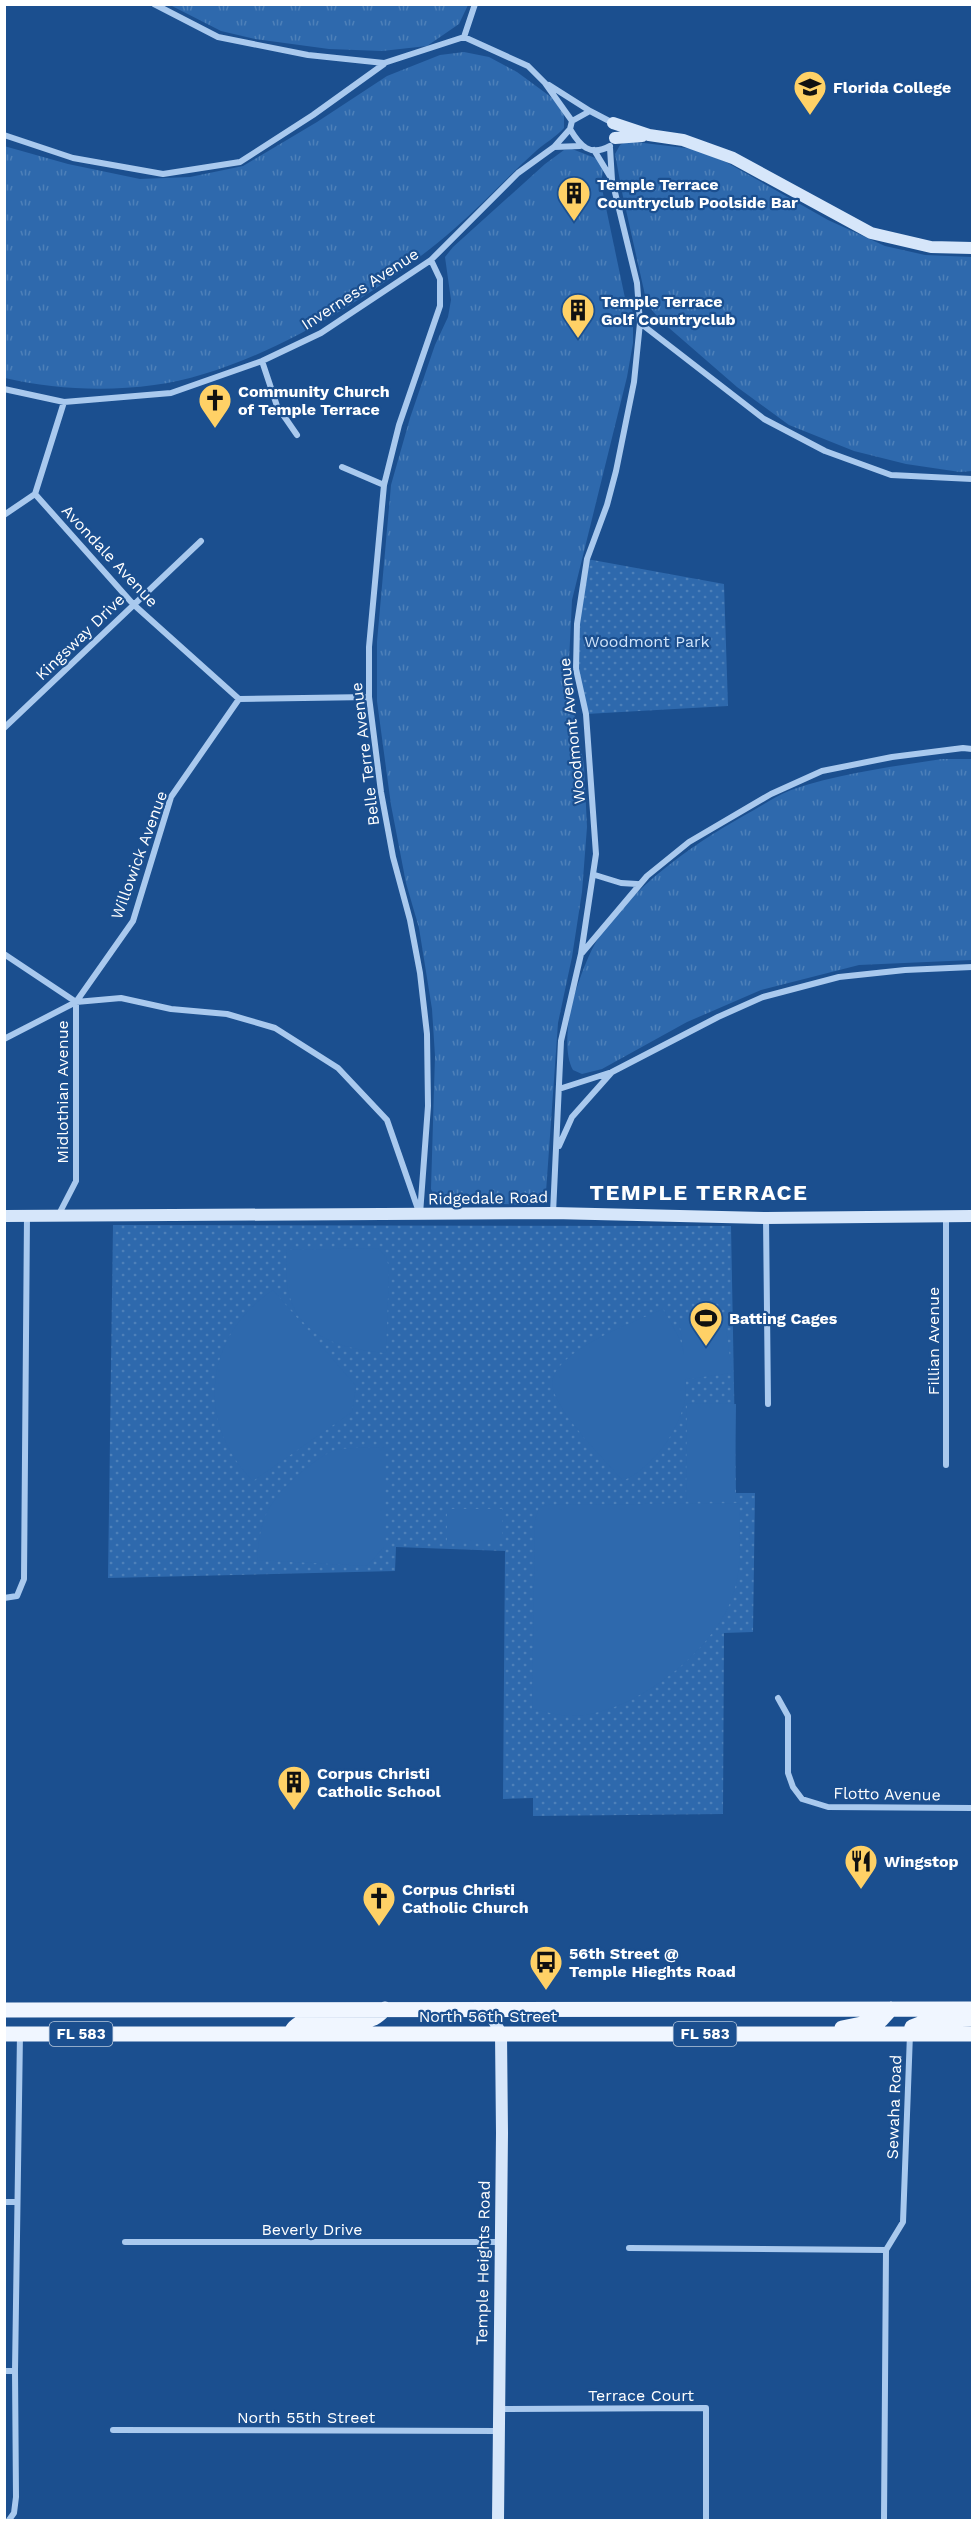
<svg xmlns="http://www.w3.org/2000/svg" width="977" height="2525" font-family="'Work Sans',sans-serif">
<defs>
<pattern id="grass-tufts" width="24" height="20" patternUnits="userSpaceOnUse" patternTransform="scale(1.5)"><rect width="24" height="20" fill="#2e69ad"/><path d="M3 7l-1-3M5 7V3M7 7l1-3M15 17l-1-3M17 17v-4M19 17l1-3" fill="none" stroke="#4d80b9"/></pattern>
<pattern id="park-dots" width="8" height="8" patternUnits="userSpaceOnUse" patternTransform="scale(1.5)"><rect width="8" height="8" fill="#2e69ad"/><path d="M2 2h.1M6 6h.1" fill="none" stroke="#4d80b9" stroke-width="1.8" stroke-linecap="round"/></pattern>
</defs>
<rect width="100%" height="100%" fill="#1b4f8f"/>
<path fill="url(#grass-tufts)" d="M170 5H468L459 24 427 46 382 51 329 49 255 39 221 31Z
M464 52 489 57 517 72 551 97 564 112V128C556 137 545 143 536 151 508 176 482 205 454 229 379 294 252 373 154 385 104 392 53 389 5 378L4 146 68 164 140 179 190 177 243 166 317 122 387 76 440 55Z
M627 141 694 149 726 162 828 220 885 246 925 255 972 257V471L960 472 906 464 854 451 789 425 737 387 661 321 647 304 622 192 615 154 620 145Z
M572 149 598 159 603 170 601 184 625 298 633 312V343L627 377 572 600 568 681 584 765 587 827 582 892 572 957 558 1023 546 1192 529 1205 443 1202 434 1196 431 1189 435 1056 432 1009 419 928 406 883 391 805 377 701V642L391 485 410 418 435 345 448 317 451 300 445 257 453 247 545 164 564 150Z
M942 759H972V960L859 965 761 990 687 1022 602 1069 582 1074 573 1070C562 1051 569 1009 576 990 583 969 592 945 605 928 644 878 699 840 754 810 766 803 778 795 791 790 840 773 891 767 942 759Z"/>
<path fill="url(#park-dots)" d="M587 559 724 584 728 706 586 714 576 669 577 624Z
M113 1225 731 1226 736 1493H755L753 1632 724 1633 723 1814 533 1816V1798L503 1799 505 1551 396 1547 395 1571 108 1578Z"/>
<path fill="#2e69ad" d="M377 1248 386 1256 389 1268 386 1353C319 1347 279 1324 287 1250Z
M273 1290 356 1386 352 1412 253 1481C195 1422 204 1336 273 1290Z
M663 1309 680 1339 684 1355 679 1320 724 1314 732 1373 688 1379 686 1377C686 1384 686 1393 685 1400 677 1435 653 1466 623 1481 603 1458 561 1417 553 1389 544 1353 638 1321 663 1309Z
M687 1403 736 1404 735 1501H686Z
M384 1447V1547L367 1566 257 1560C260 1519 267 1503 298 1475 308 1467 320 1456 333 1451 345 1447 370 1448 384 1447Z
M739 1503C740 1535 743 1573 730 1603 708 1656 628 1718 568 1716 556 1715 544 1711 532 1709L535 1520 539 1508 547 1505Z
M447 1509H502V1541H447Z"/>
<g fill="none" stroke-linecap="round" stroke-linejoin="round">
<path stroke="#a9c9ee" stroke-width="6" d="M154 4 218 37 308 55 384 63 464 37 528 66 545 83 572 121
M464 37 475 4
M549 85 590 111
M570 129C580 146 590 157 610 146
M4 135 73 158 163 174 240 162 313 115 384 64
M554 147 580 146
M594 150 611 178
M640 323 764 419 825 451 891 475 972 479
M262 361 277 406 297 435
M4 389 64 402 171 393 262 361 321 333 431 260 518 173 554 147 570 129 572 121 590 111 613 123V126
M64 402 35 494 133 604 239 699
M342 467 384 485
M4 515 35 494
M4 728 201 541
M595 875 621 883 637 884
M582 953 647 876 689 842 771 794 822 771 892 757 963 748 972 749
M4 954 76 1002 121 998 171 1009 227 1014 275 1028 338 1068 387 1120 419 1212
M4 1039 76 1002 133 921 171 797 239 699 369 697
M559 1089 612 1072
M559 1146 572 1117 612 1072 718 1017 763 997 839 977 905 970 972 967
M553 1213 561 1041 581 954 596 854 586 714 576 669 577 624 587 559 607 505 616 471 634 382 640 323 637 283 612 180 610 148
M59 1214 76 1181V1002
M420 1214 428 1106 427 1034 420 973 410 920 393 857 381 792 369 697V647L384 485 399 425 440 306V279L431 260
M766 1218 768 1404
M946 1465V1217
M4 1598 17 1596 24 1579 27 1216
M778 1698 788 1716V1773L793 1787 802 1799 828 1807 972 1808
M4 2202H17
M125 2242H500
M629 2248 886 2250
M4 2371H15
M499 2409 706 2408V2520
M113 2430 498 2431
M9 2520 14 2513 16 2497 15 2371 20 2034
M884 2520 886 2250 903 2222 910 2034"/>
<path stroke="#d6e6fa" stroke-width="12" d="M613 123 649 135 683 140 733 158 871 233 931 247 972 248
M615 138 642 136
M4 1216 553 1213 766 1218 972 1216
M488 2009 501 2034 502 2133 498 2520"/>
<path stroke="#f0f6ff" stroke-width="15" d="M4 2010 972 2009
M842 2028 881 2020 891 2009
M4 2034H972
M290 2034C302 2006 351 2029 374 2018 378 2016 382 2012 385 2009
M910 2034 912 2027 930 2020 972 2019"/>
</g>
<defs>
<symbol id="university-pin" viewBox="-11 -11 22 30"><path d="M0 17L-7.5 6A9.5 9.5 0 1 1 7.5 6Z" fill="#ffd166" stroke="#1b4f8f"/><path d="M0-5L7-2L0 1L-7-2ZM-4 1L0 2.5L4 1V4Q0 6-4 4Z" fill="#111"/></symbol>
<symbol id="building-pin" viewBox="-11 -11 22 30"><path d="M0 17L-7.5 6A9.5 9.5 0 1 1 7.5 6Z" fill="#ffd166" stroke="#1b4f8f"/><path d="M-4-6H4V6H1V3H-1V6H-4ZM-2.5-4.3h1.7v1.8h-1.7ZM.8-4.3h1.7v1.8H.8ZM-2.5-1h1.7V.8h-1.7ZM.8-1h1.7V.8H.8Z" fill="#111"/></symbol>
<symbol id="church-pin" viewBox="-11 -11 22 30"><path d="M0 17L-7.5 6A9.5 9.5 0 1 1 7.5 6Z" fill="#ffd166" stroke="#1b4f8f"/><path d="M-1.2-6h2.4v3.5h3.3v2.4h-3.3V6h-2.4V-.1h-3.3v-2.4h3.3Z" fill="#111"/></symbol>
<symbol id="stadium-pin" viewBox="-11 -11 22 30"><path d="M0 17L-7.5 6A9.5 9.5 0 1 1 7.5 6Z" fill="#ffd166" stroke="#1b4f8f"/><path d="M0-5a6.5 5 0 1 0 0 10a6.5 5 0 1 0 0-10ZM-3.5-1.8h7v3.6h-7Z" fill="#111"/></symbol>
<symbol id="restaurant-pin" viewBox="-11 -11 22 30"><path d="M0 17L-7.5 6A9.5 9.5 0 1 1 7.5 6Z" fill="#ffd166" stroke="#1b4f8f"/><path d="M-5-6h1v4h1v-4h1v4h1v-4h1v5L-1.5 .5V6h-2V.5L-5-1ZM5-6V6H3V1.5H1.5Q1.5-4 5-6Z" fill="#111"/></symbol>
<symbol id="bus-pin" viewBox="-11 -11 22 30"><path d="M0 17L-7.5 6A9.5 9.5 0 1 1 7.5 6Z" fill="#ffd166" stroke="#1b4f8f"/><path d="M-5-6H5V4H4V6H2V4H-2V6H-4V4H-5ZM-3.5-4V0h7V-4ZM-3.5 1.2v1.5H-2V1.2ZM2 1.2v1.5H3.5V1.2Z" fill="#111"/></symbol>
</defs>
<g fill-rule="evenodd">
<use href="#university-pin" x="791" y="68" width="38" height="52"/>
<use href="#building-pin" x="555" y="174" width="38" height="52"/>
<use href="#building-pin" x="559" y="291" width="38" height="52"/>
<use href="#church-pin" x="196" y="381" width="38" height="52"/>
<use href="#stadium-pin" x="687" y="1299" width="38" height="52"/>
<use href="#building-pin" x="275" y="1763" width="38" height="52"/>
<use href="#restaurant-pin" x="842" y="1842" width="38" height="52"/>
<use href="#church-pin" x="360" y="1879" width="38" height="52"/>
<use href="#bus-pin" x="527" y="1943" width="38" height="52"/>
</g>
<g text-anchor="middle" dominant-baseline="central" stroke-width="4.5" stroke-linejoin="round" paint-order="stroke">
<g fill="#1b4f8f" stroke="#bbcadd" stroke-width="1.5">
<rect x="49.5" y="2022" width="63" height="24" rx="4.5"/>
<rect x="673.5" y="2022" width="63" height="24" rx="4.5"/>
</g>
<g font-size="15" font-weight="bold" fill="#fff">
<text x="81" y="2034">FL 583</text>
<text x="705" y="2034">FL 583</text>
</g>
<g font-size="16" font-weight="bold" fill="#fff" stroke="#1b4f8f" text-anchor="start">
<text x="833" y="87">Florida College</text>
<text x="597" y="184">Temple Terrace<tspan x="597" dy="18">Countryclub Poolside Bar</tspan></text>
<text x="601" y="301">Temple Terrace<tspan x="601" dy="18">Golf Countryclub</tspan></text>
<text x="238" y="391">Community Church<tspan x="238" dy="18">of Temple Terrace</tspan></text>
<text x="729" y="1318">Batting Cages</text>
<text x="317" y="1773">Corpus Christi<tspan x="317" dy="18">Catholic School</tspan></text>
<text x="884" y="1861">Wingstop</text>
<text x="402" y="1889">Corpus Christi<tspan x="402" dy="18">Catholic Church</tspan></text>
<text x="569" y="1953">56th Street @<tspan x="569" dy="18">Temple Hieghts Road</tspan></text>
</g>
<g font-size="16" fill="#fff" stroke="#1b4f8f">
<text transform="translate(360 289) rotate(-33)">Inverness Avenue</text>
<text transform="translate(110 556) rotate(47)">Avondale Avenue</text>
<text transform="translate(80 637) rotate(-44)">Kingsway Drive</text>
<text transform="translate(572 731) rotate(-96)">Woodmont Avenue</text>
<text transform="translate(365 754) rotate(-97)">Belle Terre Avenue</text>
<text transform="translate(139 855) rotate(-70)">Willowick Avenue</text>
<text transform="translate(62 1092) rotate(-90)">Midlothian Avenue</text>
<text transform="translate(488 1198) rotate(-1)">Ridgedale Road</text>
<text transform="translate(933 1341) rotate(-90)">Fillian Avenue</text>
<text transform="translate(887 1794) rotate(1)">Flotto Avenue</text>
<text x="488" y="2016">North 56th Street</text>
<text transform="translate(894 2107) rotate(-88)">Sewaha Road</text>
<text x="312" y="2229">Beverly Drive</text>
<text transform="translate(483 2263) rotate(-89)">Temple Heights Road</text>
<text x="641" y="2395">Terrace Court</text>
<text x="306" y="2417">North 55th Street</text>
</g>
<g font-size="16" fill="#cfe3fa" stroke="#1b4f8f">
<text x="647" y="641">Woodmont Park</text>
</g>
<g font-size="22" font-weight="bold" letter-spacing="1.5" fill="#fff" stroke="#1b4f8f">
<text x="699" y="1192">TEMPLE TERRACE</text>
</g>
</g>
<rect width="977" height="2525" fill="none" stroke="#ffffff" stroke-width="12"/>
</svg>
